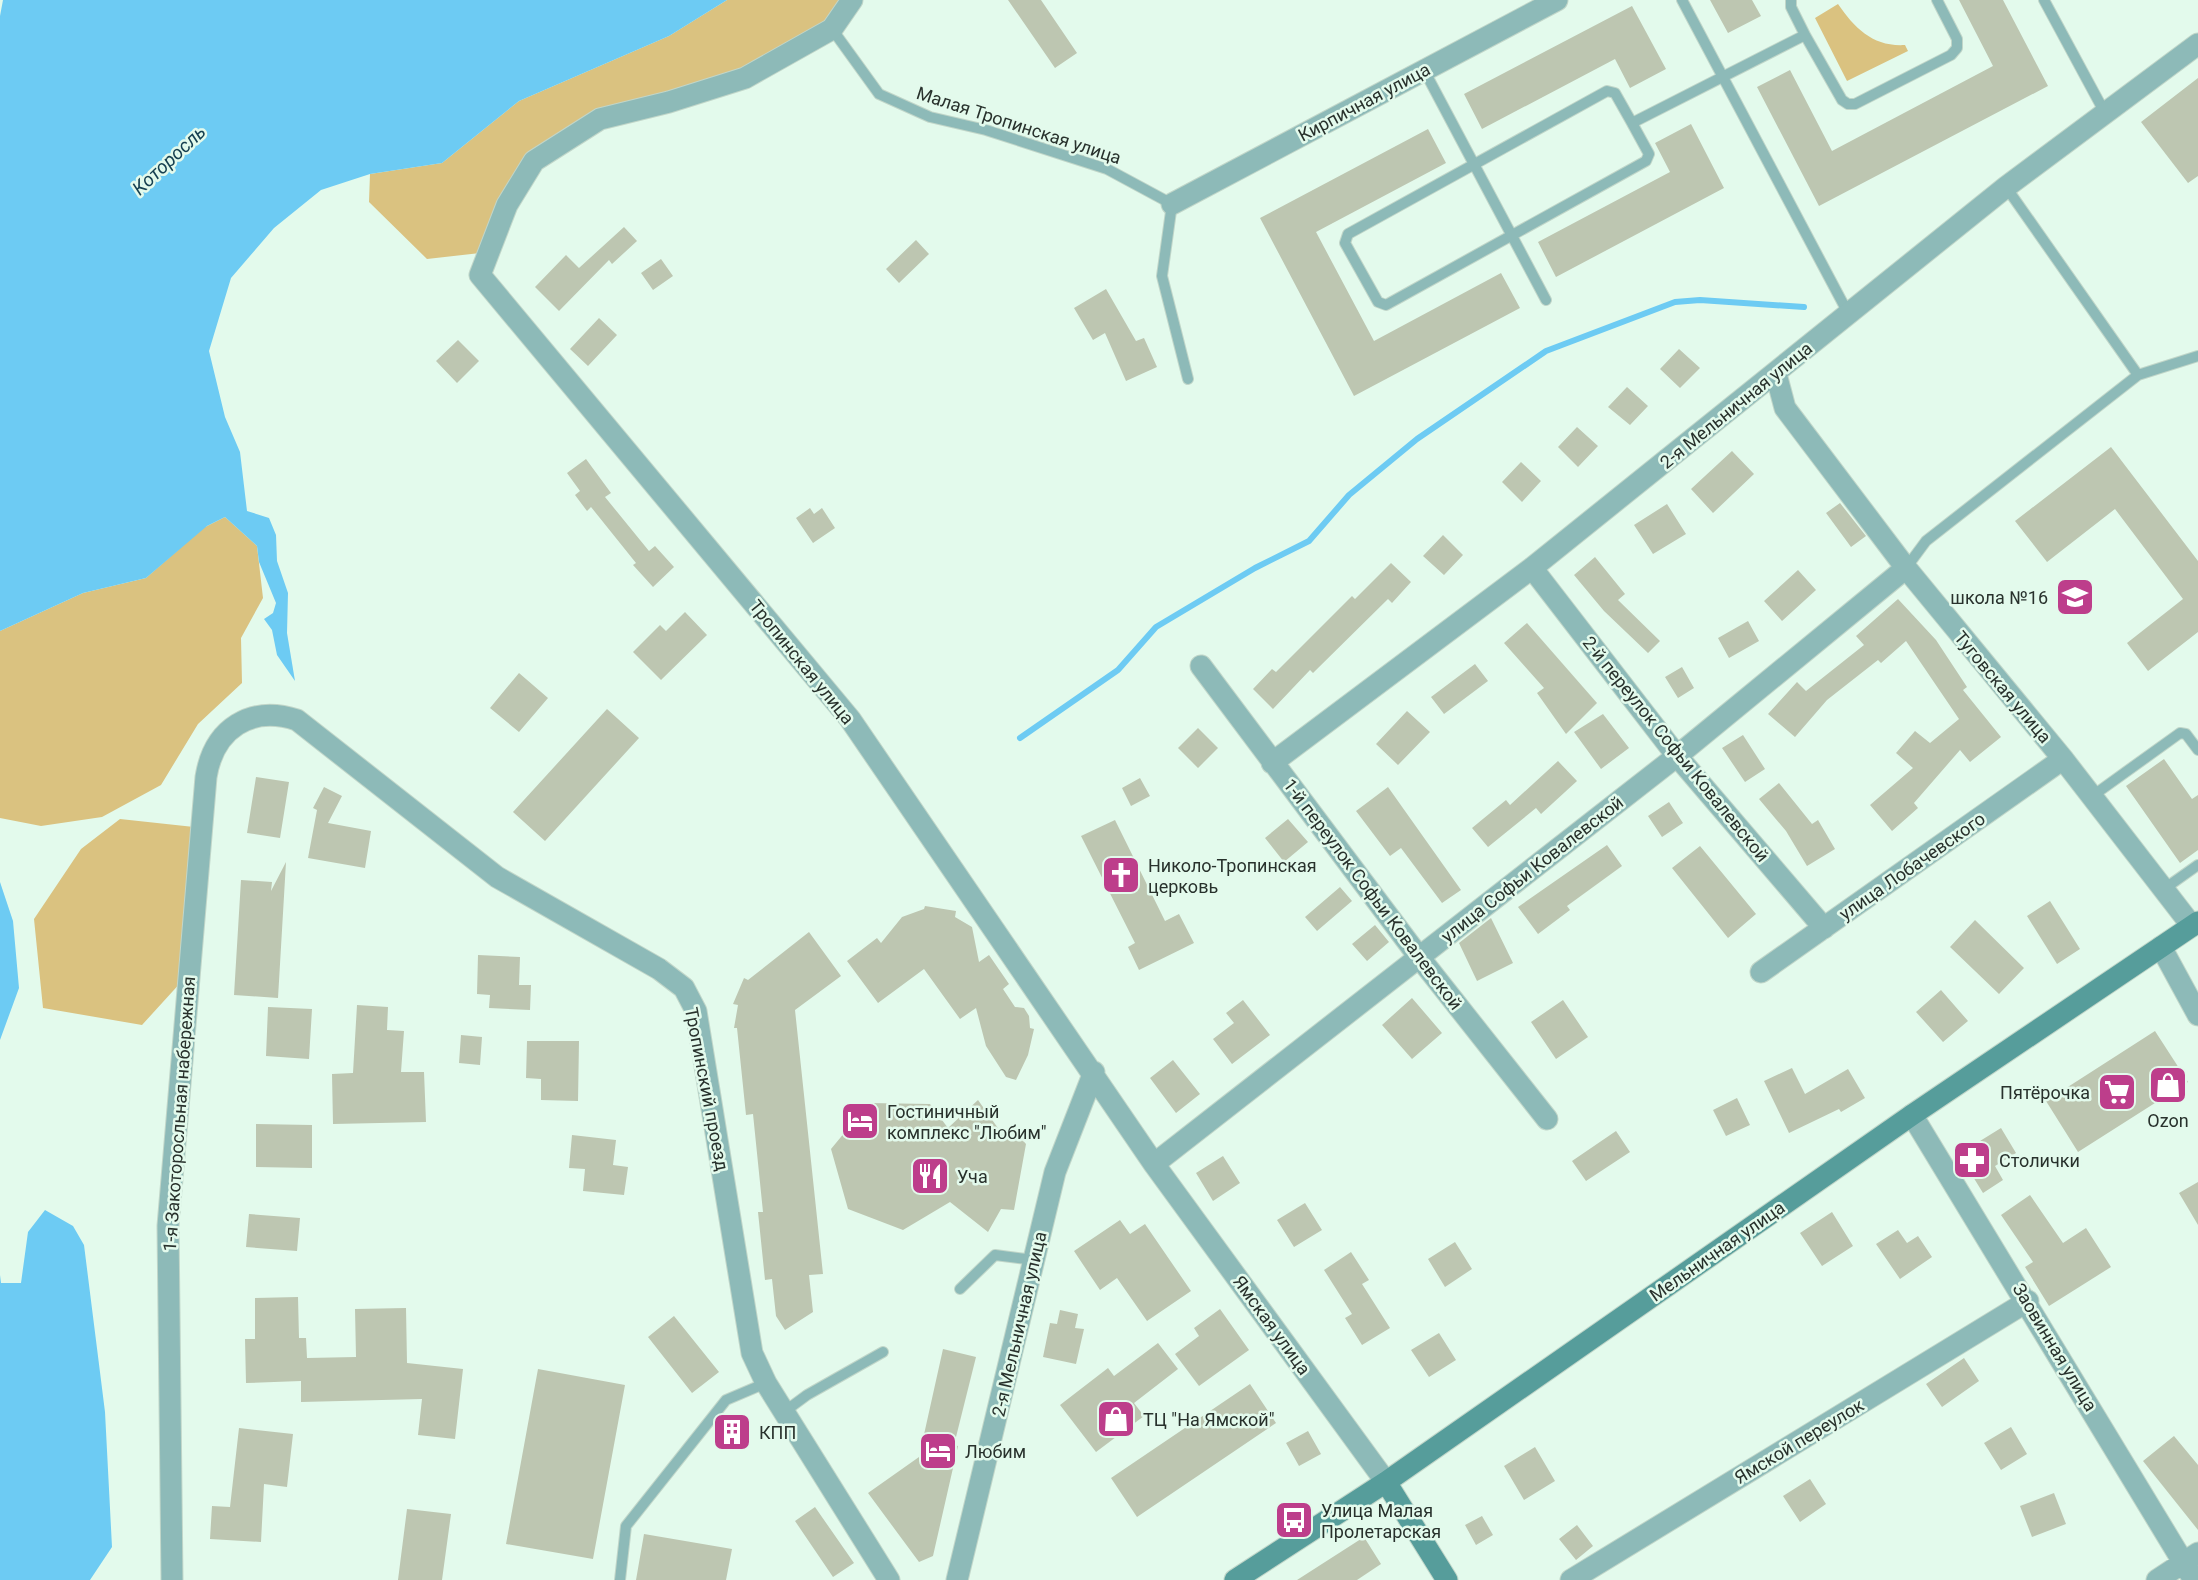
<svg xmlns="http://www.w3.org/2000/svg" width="2198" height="1580" font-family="Roboto,sans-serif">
<rect width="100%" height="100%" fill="#e3faec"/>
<path fill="#dac280" d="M727 0H852L778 60 600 119 535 161 489 252 427 259 369 202 370 174 442 163 519 101 669 36Z
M1838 4C1855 29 1874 47 1905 45L1908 51 1847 81 1815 18Z
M225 517 257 546 263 598 241 638 242 683 198 724 161 785 102 817 41 826 0 818V631L83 593 146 578 203 528Z
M120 819 194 827 183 980 142 1025 43 1008 34 919 81 849Z"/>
<path fill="#6dcbf3" d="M3 0H727L669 36 519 101 442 163 370 174 321 190 274 228 231 278 209 351 225 417 240 452 247 511 269 518 276 535 277 561 288 593 287 633 295 681 277 655 272 630 264 619 273 613 276 603 259 562 257 546 225 517 207 526 146 578 83 593 0 631V16Z
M0 882 13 921 19 988 0 1040Z
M45 1210 73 1226 84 1245 105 1412 112 1547 90 1580H0V1275L1 1283H21L28 1232Z"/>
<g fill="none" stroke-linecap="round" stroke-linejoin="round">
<path stroke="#6dcbf3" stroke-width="6" d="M1020 738 1118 670 1156 627 1255 568 1309 541 1349 495 1417 439 1546 351 1675 302 1700 300 1804 307"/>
</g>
<path fill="#bdc6b1" d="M1008 0H1041L1077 53 1055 68Z
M1710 0H1752L1761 16 1728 33Z
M1959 0H2003L2048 86 1819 206 1757 87 1790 70 1832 151 1993 66Z
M1632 6 1666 69 1630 88 1615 59 1482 129 1464 94Z
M2198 78V176L2188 183 2141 122Z
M1691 124 1724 188 1556 277 1538 242 1670 172 1655 143Z
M1428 129 1446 163 1316 232 1374 341 1501 273 1520 308 1354 396 1260 218Z
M624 227 637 241 612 264 609 260 559 311 535 287 566 255 579 268Z
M916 240 929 254 899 283 886 269Z
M661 259 673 276 653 290 641 273Z
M1106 289 1136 341 1144 338 1157 367 1126 381 1105 333 1093 340 1074 308Z
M599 318 617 335 588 366 570 349Z
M458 340 479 361 457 383 436 361Z
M1679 349 1700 368 1680 388 1660 369Z
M1627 387 1648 406 1630 425 1608 407Z
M1577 427 1598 446 1578 467 1558 447Z
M2111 447 2198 561V632L2148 671 2127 643 2183 599 2115 509 2047 562 2015 521Z
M1732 451 1754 474 1713 513 1691 489Z
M586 459 611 493 605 497 649 551 655 546 674 567 653 587 633 565 636 563 591 507 587 511 575 495 580 491 567 473Z
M1521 462 1541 481 1522 502 1502 482Z
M1840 503 1866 536 1851 547 1826 513Z
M1667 504 1686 534 1653 554 1634 525Z
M810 508 814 514 822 508 835 528 813 543 796 518Z
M1443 535 1463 555 1444 575 1423 556Z
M1595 557 1625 594 1618 600 1660 641 1648 653 1604 611 1574 575Z
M1391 563 1411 582 1392 603 1388 599 1313 673 1310 670 1273 709 1253 689 1272 669 1276 672 1352 596 1355 599Z
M1798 570 1816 590 1782 621 1764 601Z
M1898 599 1936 640 1967 687 1963 690 2001 737 1970 762 1960 750 1914 803 1918 808 1892 831 1870 805 1913 768 1896 753 1915 731 1930 743 1959 719 1906 641 1881 663 1878 660 1827 700 1795 737 1768 714 1797 682 1806 691 1864 645 1856 636Z
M685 612 707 635 661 680 633 652 660 625 666 631Z
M1748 621 1759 641 1729 658 1718 638Z
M1527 623 1597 703 1566 734 1537 693 1544 688 1504 643Z
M1475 664 1488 681 1444 714 1431 697Z
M1682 667 1694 688 1678 698 1665 677Z
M519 673 548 698 519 732 490 708Z
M607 709 639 738 545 841 513 812Z
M1407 711 1430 732 1398 765 1376 744Z
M1603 714 1629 748 1601 769 1574 732Z
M1198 728 1218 748 1198 768 1178 748Z
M1743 735 1765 769 1745 782 1722 748Z
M2164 759 2192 799 2198 795V850L2180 863 2126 786Z
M1558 761 1577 781 1541 814 1536 808 1488 847 1472 828 1506 800 1510 805Z
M256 777 289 782 280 838 247 833Z
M1140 778 1150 796 1131 806 1122 788Z
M1779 783 1812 824 1818 820 1835 849 1807 866 1786 831 1759 799Z
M324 787 342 796 328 823 371 831 365 868 308 858 317 810 313 808Z
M1388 787 1461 890 1442 903 1401 848 1390 856 1356 811Z
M1669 802 1683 823 1662 837 1648 816Z
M1288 819 1308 842 1284 862 1265 838Z
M1115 820 1165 921 1179 914 1194 943 1139 970 1128 947 1135 943 1081 836Z
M1607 845 1622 866 1567 906 1570 910 1538 934 1518 907Z
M1700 846 1756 914 1728 938 1672 868Z
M286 862 278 998 234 995 241 880 272 882 271 891Z
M1340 887 1352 901 1317 931 1305 917Z
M2050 901 2080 949 2057 964 2027 916Z
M925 906 956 911 955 917 972 927 979 962 989 955 1009 984 1003 989 1015 1007 1024 1008 1029 1016 1030 1028 1034 1029 1028 1055 1016 1080 1006 1077 986 1046 976 1008 960 1019 924 969 878 1003 847 961 877 938 881 943 902 917 924 909Z
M1491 918 1513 963 1477 981 1459 943Z
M1975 920 2024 968 1999 994 1950 947Z
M1375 925 1389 942 1367 961 1352 944Z
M809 932 841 976 795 1010 823 1274 809 1275 813 1312 785 1330 776 1316 772 1279 765 1280 758 1212H763L753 1114 746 1115 737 1028H734L738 1005 733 1004 744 978 748 980Z
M478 955 520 957 519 985H531L530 1010 489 1008 490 995 477 994Z
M1941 990 1968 1021 1943 1042 1916 1012Z
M1412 998 1442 1033 1412 1059 1382 1025Z
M1243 1000 1270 1035 1232 1064 1213 1039 1234 1023 1226 1013Z
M1563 1000 1588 1037 1556 1059 1531 1022Z
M357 1005 388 1007 387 1030 404 1031 401 1072H424L426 1122 333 1124 332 1074 353 1073Z
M268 1007 312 1009 309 1059 266 1056Z
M2155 1031 2188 1082 2078 1152 2046 1101Z
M461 1035 482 1037 480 1065 459 1063Z
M527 1041H579L578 1101 541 1100V1079L526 1078Z
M1173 1060 1200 1094 1176 1113 1150 1078Z
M1792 1068 1805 1094 1848 1069 1865 1098 1841 1112 1839 1109 1789 1133 1764 1081Z
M1737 1098 1750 1125 1726 1136 1713 1110Z
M978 1100 1005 1138 1017 1134 1026 1144 1014 1210 1001 1209 988 1232 950 1202 903 1230 848 1209 831 1149 869 1103 930 1104 948 1128Z
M256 1124 312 1125V1168L256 1167Z
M2001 1128 2016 1153 1995 1166 2003 1180 1983 1193 1959 1154Z
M1616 1131 1630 1152 1586 1181 1572 1161Z
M572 1135 616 1140 613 1165 628 1167 624 1195 583 1191 585 1169 569 1168Z
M1223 1156 1240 1183 1213 1201 1196 1173Z
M2198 1182V1225L2179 1193Z
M2030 1195 2063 1243 2086 1228 2111 1267 2049 1306 2025 1267 2033 1262 2001 1215Z
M1305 1203 1322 1230 1294 1247 1277 1220Z
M1832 1212 1853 1246 1822 1266 1800 1233Z
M249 1214 300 1218 297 1251 246 1247Z
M1120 1220 1130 1234 1145 1224 1191 1291 1147 1321 1117 1278 1100 1290 1074 1251Z
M1898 1230 1907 1243 1918 1236 1932 1257 1900 1279 1876 1244Z
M1455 1242 1472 1269 1445 1287 1428 1259Z
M1351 1252 1369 1280 1362 1284 1390 1328 1362 1345 1345 1318 1352 1314 1324 1270Z
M298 1297 299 1338H306L307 1358 356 1357 355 1309 406 1308 407 1363 463 1369 455 1439 418 1435 422 1399 301 1402V1381L246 1383 245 1339H255V1298Z
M1220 1309 1249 1350 1199 1386 1175 1354 1199 1336 1194 1328Z
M1060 1310 1078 1314 1075 1328 1084 1329 1076 1364 1043 1357 1050 1323 1057 1324Z
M674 1316 719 1372 692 1393 648 1337Z
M1439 1333 1456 1360 1429 1377 1411 1350Z
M1158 1343 1178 1369 1134 1403 1144 1416 1096 1452 1060 1405 1108 1368 1114 1376Z
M943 1349 976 1357 954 1445 958 1446 933 1556 919 1562 868 1493 919 1457Z
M1964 1358 1979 1381 1942 1407 1926 1384Z
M538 1369 625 1385 593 1559 506 1544Z
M1250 1384 1276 1423 1137 1517 1111 1478Z
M734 1417 747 1433 731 1447 718 1431Z
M2011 1427 2027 1454 2001 1470 1984 1443Z
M239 1428 293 1434 287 1487 264 1484 261 1542 210 1539 212 1506 230 1507Z
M1308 1431 1321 1454 1299 1466 1286 1443Z
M2174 1436 2198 1465V1530L2143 1461Z
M1535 1447 1555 1481 1524 1500 1504 1466Z
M1810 1479 1826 1504 1800 1522 1783 1496Z
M2054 1493 2066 1524 2032 1537 2020 1506Z
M815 1507 854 1563 833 1577 795 1521Z
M407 1509 451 1514 442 1580H398Z
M1482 1516 1493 1535 1476 1545 1465 1525Z
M1577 1525 1593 1546 1576 1560 1559 1539Z
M644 1534 732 1549 726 1580H636Z
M1364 1537 1381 1564 1357 1580H1297Z"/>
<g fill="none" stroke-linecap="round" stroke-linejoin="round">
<defs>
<path id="lane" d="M1682 0 1848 313
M2044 0 2105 113
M832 29 879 94 930 117 986 130 1107 169 1172 204 1162 276 1188 379
M1805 35 1842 100 1848 104H1855L1951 55 1957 48V39L1937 0
M1424 70 1546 300
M1632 123 1649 154 1646 161 1386 305 1378 302 1345 243 1348 234 1607 91 1615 93 1632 123 1805 35 1791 7V0
M2006 187 2138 375
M1906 568 1926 541 2138 375 2198 356
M2091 797 2180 733 2186 734 2198 750
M2164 889 2198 865
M960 1289 995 1255 1034 1260
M784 1412 807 1395 883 1352
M620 1580 626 1526 726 1400 766 1383"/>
<path id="street" d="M852 0 832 29 745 78 669 102 600 119 534 161 507 205 480 275 850 719 1154 1164 1386 1482
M1172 204 1557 0
M1776 374 1785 408 1906 568 2063 759 2192 926
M1532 568 1677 756 1824 928
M1201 666 1419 957 1547 1119
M1272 763 1532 568 2006 187 2198 44
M2161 947 2198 1015
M1761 972 2063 759
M1912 1115 2194 1580
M1154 1164 1677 756 1906 568
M172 1580 168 1226 206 777C214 728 251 705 297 720L497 877 659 969 684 988 696 1011 752 1353 766 1383 889 1580
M957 1580 1055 1172 1094 1072
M1571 1580 2028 1301
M2157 1580 2198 1553"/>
<path id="secondary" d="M1386 1482 1447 1580
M1235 1580 1386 1482 1912 1115 2198 922"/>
</defs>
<use href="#lane" stroke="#c1d6c9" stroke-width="12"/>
<use href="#street" stroke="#c1d6c9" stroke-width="23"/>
<use href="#secondary" stroke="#c1d6c9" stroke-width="23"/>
<use href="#lane" stroke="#8dbab8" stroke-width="10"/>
<use href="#street" stroke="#8dbab8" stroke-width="21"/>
<use href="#secondary" stroke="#569d9b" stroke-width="21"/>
</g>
<defs>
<symbol id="school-square" viewBox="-11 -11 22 22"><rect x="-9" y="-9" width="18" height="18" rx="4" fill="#bd3e8b" stroke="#e3faec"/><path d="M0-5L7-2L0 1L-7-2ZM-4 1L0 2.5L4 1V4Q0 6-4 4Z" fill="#fff"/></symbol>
<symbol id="church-square" viewBox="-11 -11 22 22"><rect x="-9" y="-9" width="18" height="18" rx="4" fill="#bd3e8b" stroke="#e3faec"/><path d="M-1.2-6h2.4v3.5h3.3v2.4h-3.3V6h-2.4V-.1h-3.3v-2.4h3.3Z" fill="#fff"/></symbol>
<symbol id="shop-square" viewBox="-11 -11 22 22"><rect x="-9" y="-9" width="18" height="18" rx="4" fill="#bd3e8b" stroke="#e3faec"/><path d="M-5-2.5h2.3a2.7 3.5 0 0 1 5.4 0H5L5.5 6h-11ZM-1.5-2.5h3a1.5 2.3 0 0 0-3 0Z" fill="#fff"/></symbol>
<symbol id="supermarket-square" viewBox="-11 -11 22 22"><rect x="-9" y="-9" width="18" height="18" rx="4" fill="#bd3e8b" stroke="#e3faec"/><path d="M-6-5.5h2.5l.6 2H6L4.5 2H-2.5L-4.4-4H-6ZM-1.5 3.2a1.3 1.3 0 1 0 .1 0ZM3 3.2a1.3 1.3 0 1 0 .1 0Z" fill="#fff"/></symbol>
<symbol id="hotel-square" viewBox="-11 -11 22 22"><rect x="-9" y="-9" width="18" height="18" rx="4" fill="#bd3e8b" stroke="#e3faec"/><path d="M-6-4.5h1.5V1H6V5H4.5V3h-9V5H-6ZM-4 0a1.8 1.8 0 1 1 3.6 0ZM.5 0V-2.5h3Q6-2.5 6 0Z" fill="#fff"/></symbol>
<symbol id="pharmacy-square" viewBox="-11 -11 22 22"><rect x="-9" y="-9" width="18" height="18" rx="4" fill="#bd3e8b" stroke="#e3faec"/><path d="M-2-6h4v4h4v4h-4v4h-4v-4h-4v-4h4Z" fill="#fff"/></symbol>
<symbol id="restaurant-square" viewBox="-11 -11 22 22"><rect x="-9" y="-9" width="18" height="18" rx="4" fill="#bd3e8b" stroke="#e3faec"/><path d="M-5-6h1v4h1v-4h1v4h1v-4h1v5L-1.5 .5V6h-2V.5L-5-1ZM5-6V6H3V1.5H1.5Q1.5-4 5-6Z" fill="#fff"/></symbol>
<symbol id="building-square" viewBox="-11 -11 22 22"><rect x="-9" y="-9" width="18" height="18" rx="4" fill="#bd3e8b" stroke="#e3faec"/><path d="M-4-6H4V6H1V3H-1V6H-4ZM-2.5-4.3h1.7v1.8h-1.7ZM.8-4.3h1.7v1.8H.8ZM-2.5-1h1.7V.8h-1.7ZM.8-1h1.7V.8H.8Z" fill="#fff"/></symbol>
<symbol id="bus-square" viewBox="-11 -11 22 22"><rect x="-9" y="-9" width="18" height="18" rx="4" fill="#bd3e8b" stroke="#e3faec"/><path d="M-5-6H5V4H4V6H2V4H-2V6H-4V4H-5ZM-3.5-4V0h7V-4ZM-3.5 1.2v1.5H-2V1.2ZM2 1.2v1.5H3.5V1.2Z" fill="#fff"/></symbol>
</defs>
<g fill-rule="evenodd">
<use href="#school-square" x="2053" y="575" width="44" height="44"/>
<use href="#church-square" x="1099" y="853" width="44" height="44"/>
<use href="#shop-square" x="2146" y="1063" width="44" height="44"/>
<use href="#supermarket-square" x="2095" y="1070" width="44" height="44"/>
<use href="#hotel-square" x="838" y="1099" width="44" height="44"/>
<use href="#pharmacy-square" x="1950" y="1138" width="44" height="44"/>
<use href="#restaurant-square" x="908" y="1154" width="44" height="44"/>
<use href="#shop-square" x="1094" y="1397" width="44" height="44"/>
<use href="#building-square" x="710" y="1410" width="44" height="44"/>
<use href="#hotel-square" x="916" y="1429" width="44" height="44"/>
<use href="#bus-square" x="1272" y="1498" width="44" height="44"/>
</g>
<g text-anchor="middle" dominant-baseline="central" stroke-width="5" stroke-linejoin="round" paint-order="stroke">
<g font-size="18" fill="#28312c" stroke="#e3faec">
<text transform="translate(1364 102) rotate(-28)">Кирпичная улица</text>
<text transform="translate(1019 125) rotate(18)">Малая Тропинская улица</text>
<text transform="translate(1736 405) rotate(-39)">2-я Мельничная улица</text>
<text transform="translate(802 662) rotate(51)">Тропинская улица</text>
<text transform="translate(2003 687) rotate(50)">Туговская улица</text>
<text transform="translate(1676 749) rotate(51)">2-й переулок Софьи Ковалевской</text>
<text transform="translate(1912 866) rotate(-35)">улица Лобачевского</text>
<text transform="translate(1532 869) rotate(-38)">улица Софьи Ковалевской</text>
<text transform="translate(1373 894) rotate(53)">1-й переулок Софьи Ковалевской</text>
<text transform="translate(707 1089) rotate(79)">Тропинский проезд</text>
<text transform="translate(179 1114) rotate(-86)">1-я Закоторосльная набережная</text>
<text transform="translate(1717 1251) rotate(-35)">Мельничная улица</text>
<text transform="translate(1019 1324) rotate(-77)">2-я Мельничная улица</text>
<text transform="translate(1272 1325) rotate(54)">Ямская улица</text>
<text transform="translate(2055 1347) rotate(59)">Заовинная улица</text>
<text transform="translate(1799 1441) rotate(-31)">Ямской переулок</text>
</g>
<g font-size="18" fill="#28312c" stroke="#e3faec" text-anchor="start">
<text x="2048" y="597" text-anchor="end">школа №16</text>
<text x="1148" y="865">Николо-Тропинская<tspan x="1148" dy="21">церковь</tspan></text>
<text x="2090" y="1092" text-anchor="end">Пятёрочка</text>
<text x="887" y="1111">Гостиничный<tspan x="887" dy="21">комплекс "Любим"</tspan></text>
<text x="2168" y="1120" text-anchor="middle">Ozon</text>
<text x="1999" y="1160">Столички</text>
<text x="957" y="1176">Уча</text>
<text x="1143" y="1419">ТЦ "На Ямской"</text>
<text x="759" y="1432">КПП</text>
<text x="965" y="1451">Любим</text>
<text x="1321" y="1510">Улица Малая<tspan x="1321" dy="21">Пролетарская</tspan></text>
</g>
<g font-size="19" font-style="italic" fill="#164051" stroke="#e3faec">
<text transform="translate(169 160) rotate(-43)">Которосль</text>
</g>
</g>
</svg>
